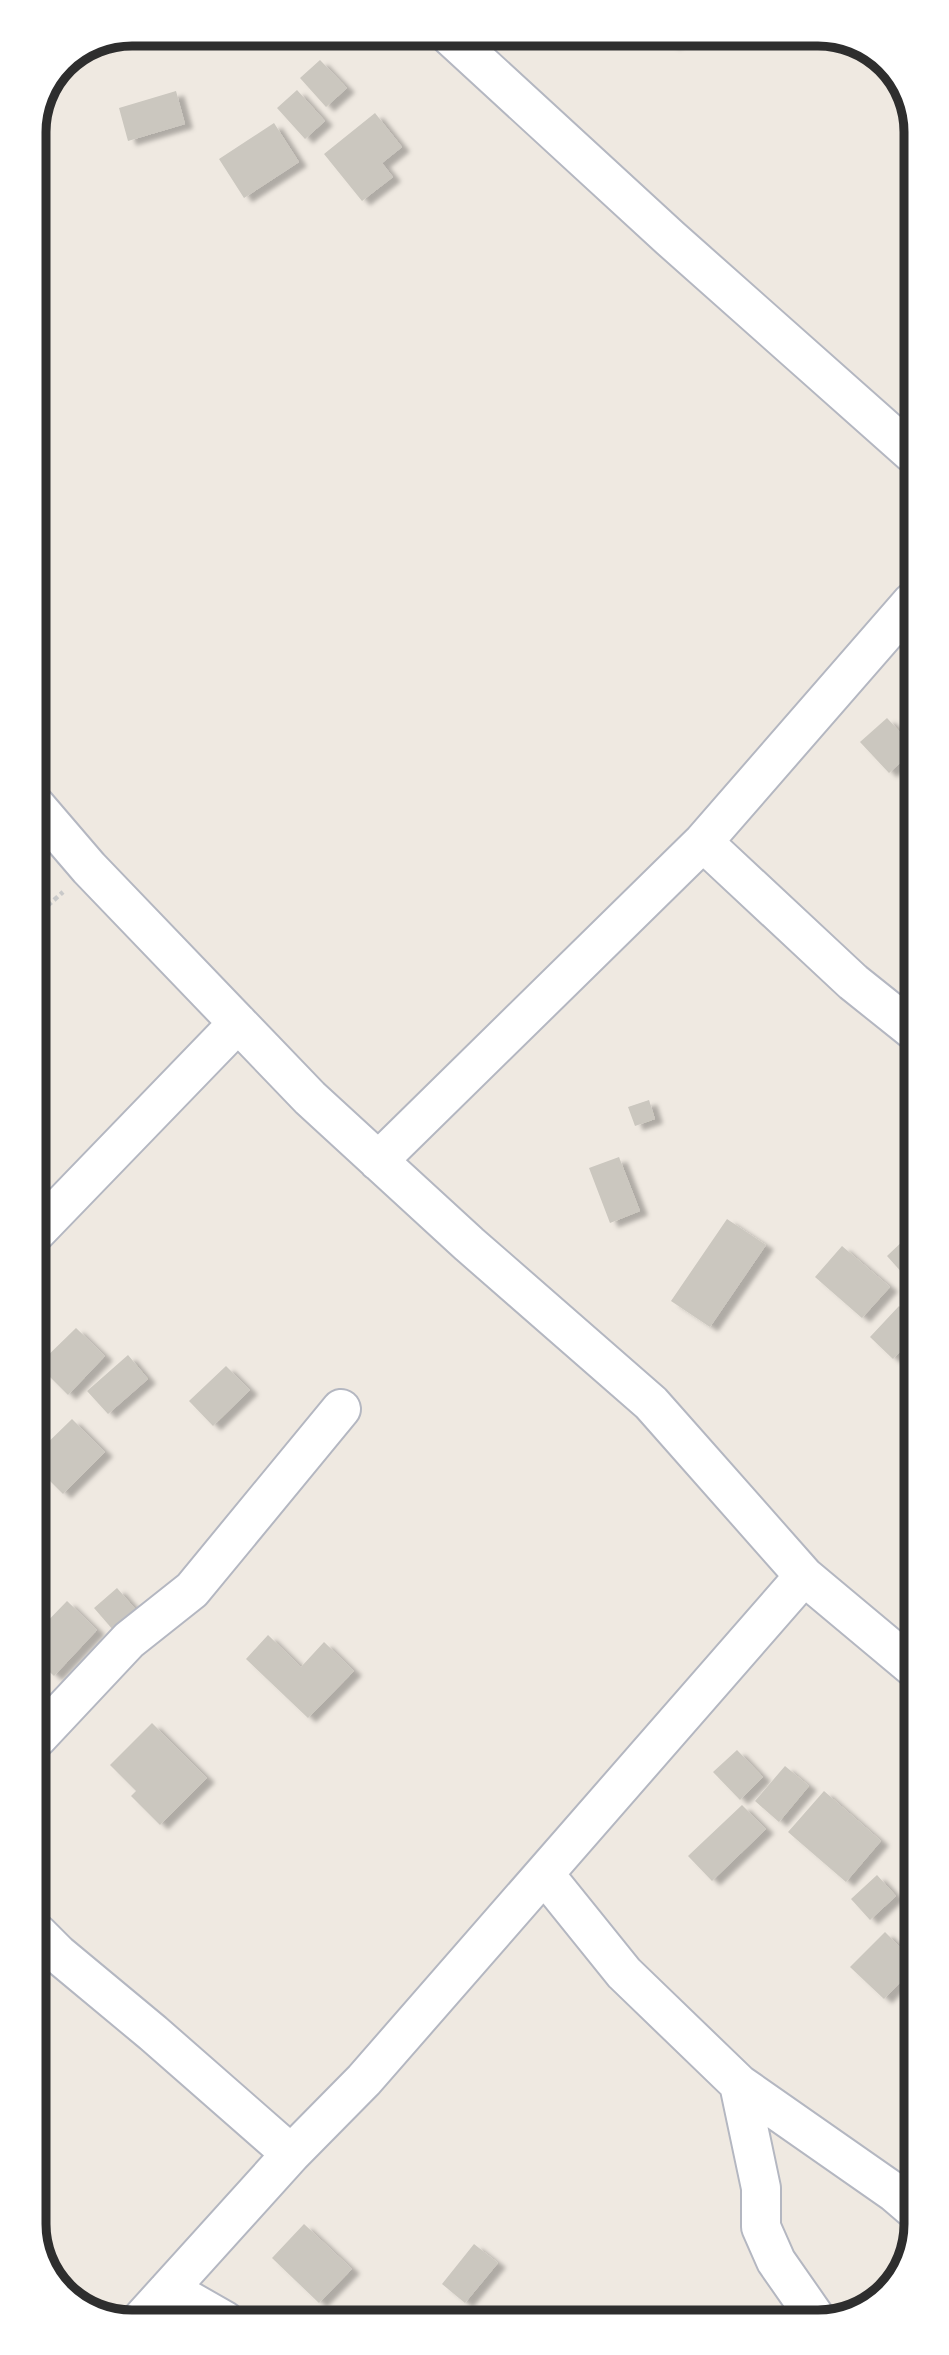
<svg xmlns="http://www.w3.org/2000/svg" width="949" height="2355" font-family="'Varela Round',sans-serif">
<defs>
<filter id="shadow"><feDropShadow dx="8" dy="4.5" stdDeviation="2" flood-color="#0004"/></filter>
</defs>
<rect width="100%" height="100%" fill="#efe9e1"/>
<path fill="#cbc7bf" filter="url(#shadow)" d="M659 33H683L672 45Z
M320 60 347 88 326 107 300 78Z
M297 90 325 121 305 139 277 108Z
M176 91 185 124 128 141 119 108Z
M375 113 402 147 382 163 393 177 362 201 324 154Z
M274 123 299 162 244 198 219 159Z
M887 718 912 745V752L889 773 860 742Z
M649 1100 655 1119 635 1126 628 1107Z
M619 1157 640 1211 610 1223 589 1168Z
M727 1219 766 1245 710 1327 671 1301Z
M907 1237 913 1244V1285L887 1256Z
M842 1246 890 1287 862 1318 815 1277Z
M899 1306 914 1320V1337L893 1359 870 1337Z
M76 1328 105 1356 68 1395 38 1365Z
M128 1355 148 1379 108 1414 87 1391Z
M226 1366 250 1390 213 1426 189 1401Z
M72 1419 105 1452 63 1494 37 1468 36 1454Z
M117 1588 137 1611 114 1631 94 1608Z
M67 1601 97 1630 54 1676 37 1660V1632Z
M268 1635 301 1667 324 1642 354 1671 308 1718 246 1659Z
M152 1723 207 1778 160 1825 131 1796 136 1791 110 1765Z
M737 1750 763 1777 740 1800 713 1772Z
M785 1766 809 1786 779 1822 755 1801Z
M824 1791 881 1841 846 1882 788 1832Z
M742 1805 766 1829 712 1881 688 1856Z
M877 1875 896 1896 870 1920 851 1899Z
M915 1877V1903L902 1889Z
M885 1932 915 1962V1967L884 1999 850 1967Z
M304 2224 352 2269 319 2303 272 2258Z
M474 2244 498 2263 465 2303 442 2284Z"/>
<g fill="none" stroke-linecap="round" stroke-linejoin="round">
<defs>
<path id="street" d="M447 33 670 238 912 453
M35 805 89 868 310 1098 469 1244 651 1403 804 1576 914 1668
M703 842 853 982 913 1030
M378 1161 703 842 912 602
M36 1232 238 1023
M37 1738 129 1640 192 1590 341 1409
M545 1875 624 1973 739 2084 895 2193 916 2211
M38 1934 58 1954 153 2033 291 2154
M739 2084 761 2188V2227L776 2261 815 2317
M169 2289 225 2321
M140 2321 291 2154 364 2080 804 1576"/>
</defs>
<use href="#street" stroke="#b4b7c1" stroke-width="42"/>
<path stroke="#c9c9c9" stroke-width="4.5" stroke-dasharray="5 3.5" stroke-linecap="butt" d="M35 917 63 892"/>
<use href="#street" stroke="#fff" stroke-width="38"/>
</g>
<path d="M0 0H949V2355H0ZM132 46H818A86 86 0 0 1 904 132V2224A86 86 0 0 1 818 2310H132A86 86 0 0 1 46 2224V132A86 86 0 0 1 132 46Z" fill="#fff" fill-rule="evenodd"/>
<path fill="none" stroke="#2e2e2e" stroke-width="9" d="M132 46H818A86 86 0 0 1 904 132V2224A86 86 0 0 1 818 2310H132A86 86 0 0 1 46 2224V132A86 86 0 0 1 132 46Z"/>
</svg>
